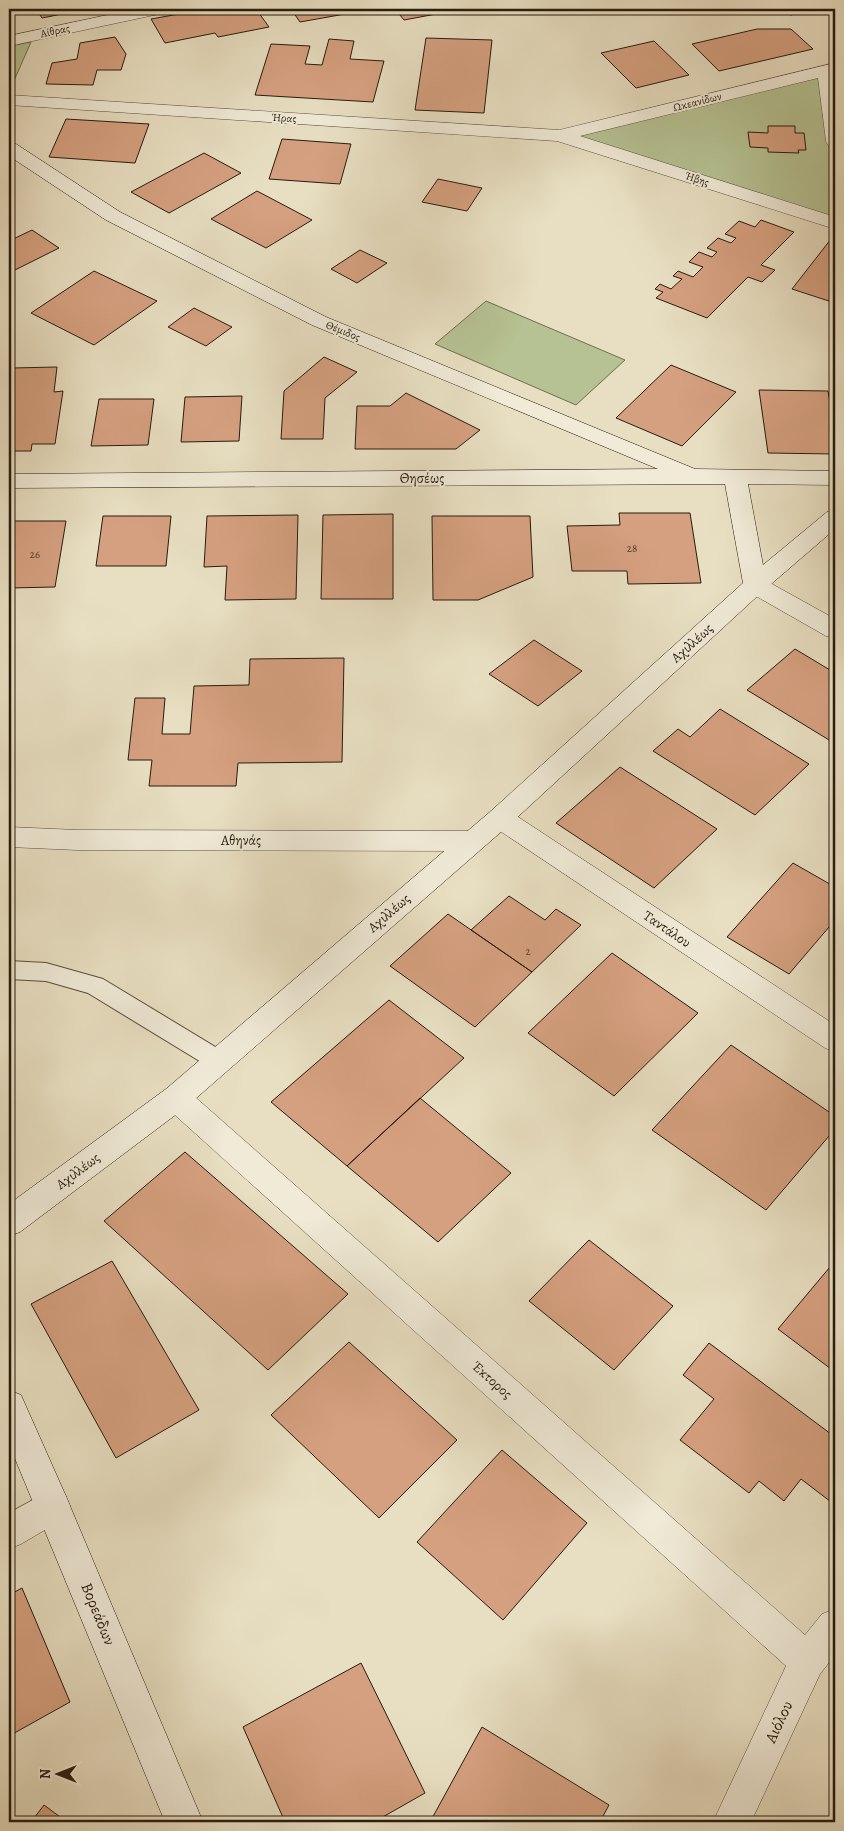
<svg xmlns="http://www.w3.org/2000/svg" width="844" height="1831" font-family="Alegreya,serif">
<rect width="100%" height="100%" fill="#e8dfc2"/>
<filter id="stains"><feTurbulence type="fractalNoise" baseFrequency=".004" numOctaves="4"/><feColorMatrix values="0 0 0 0 .2 0 0 0 0 .09 0 0 0 0 .02 0 0 0 .5 -.17"/></filter>
<radialGradient id="worn" r=".72"><stop offset=".6" stop-color="#630" stop-opacity="0"/><stop offset="1" stop-color="#630" stop-opacity=".3"/></radialGradient>
<path fill="#b6c293" stroke="#6e6e50" d="M31 42 9 92V46Z
M826 71 835 140V223L559 136Z
M486 301 625 360 576 405 435 344Z"/>
<path fill="#d5a080" stroke="#271b0e" d="M36 9H69H66L67 13 42 18Z
M207 9H215L218 13 241 9H256L269 27 218 37 215 33 165 43 151 19Z
M291 9H341L345 14 300 22Z
M395 9H463L404 20Z
M754 9H795L792 15Z
M757 29H791L813 49 719 71 692 44Z
M115 37 126 54 121 70H97L93 85 46 84 52 63 77 59 80 43Z
M426 38 492 40 484 113 415 110Z
M329 39 354 41 350 59 384 61 373 102 255 95 271 44 310 46 305 64 322 65Z
M654 41 689 75 636 88 601 53Z
M66 119 149 124 135 163 49 157Z
M768 126H795V133H804L806 150H798L799 153 768 152V148L750 147 748 132 768 133Z
M282 139 351 144 340 184 269 179Z
M204 153 241 173 169 213 131 192Z
M438 179 482 188 467 211 422 202Z
M257 191 312 220 266 248 211 219Z
M761 220 794 232 761 265 775 270 762 282 748 277 707 318 656 298 663 292 655 289 660 284 671 289 682 279 673 276 678 271 693 277 703 267 689 262 699 252 712 257 717 252 707 248 718 238 731 243 736 238 725 234 739 221 755 227Z
M32 230 59 248 13 271 9 268V241Z
M831 239 835 241V303L792 289Z
M360 250 387 263 357 283 331 269Z
M94 271 157 301 94 345 31 313Z
M194 308 232 327 206 346 168 327Z
M324 357 357 372 325 398 323 439H281L284 391Z
M671 365 736 392 682 446 616 418Z
M57 367 54 392 63 391 55 444H32L31 451H9V388L12 368Z
M759 390 828 391 835 433V454L768 453Z
M406 393 480 430 456 449H355L357 406H390Z
M242 396 239 441 181 442 185 397Z
M99 399H154L148 445 91 446Z
M619 513H690L701 583 628 584 627 571H572L567 526 620 525Z
M393 514V599H321L323 515Z
M298 515 296 599 225 600 227 566 204 567 207 516Z
M103 516H171L166 566H96Z
M432 516H530L533 577 478 600H433Z
M9 521H66L55 587 9 588Z
M534 640 582 671 538 706 489 674Z
M795 649 835 673 834 743 747 690Z
M344 658 342 762 238 763 236 786H149L152 760H128L135 698H165L162 734H190L194 686 249 685 250 659Z
M720 709 809 764 755 815 653 751 678 729 690 737Z
M620 767 717 829 654 888 556 823Z
M793 863 835 887V920L789 974 727 937Z
M509 896 545 920 556 909 581 925 532 972 471 930Z
M448 914 532 972 475 1027 390 966Z
M612 953 698 1013 614 1096 528 1033Z
M389 1000 464 1058 347 1166 271 1102Z
M731 1045 835 1116V1129L766 1210 652 1130Z
M420 1098 511 1173 438 1242 347 1166Z
M185 1152 348 1294 268 1370 104 1221Z
M589 1240 673 1306 614 1370 529 1301Z
M112 1261 199 1410 116 1458 31 1304Z
M835 1261V1372L778 1329Z
M349 1342 457 1440 379 1518 271 1415Z
M709 1343 835 1437V1505L801 1479 784 1501 759 1481 749 1493 680 1440 714 1399 683 1375Z
M502 1450 587 1523 503 1620 417 1542Z
M22 1588 70 1702 9 1736V1595Z
M361 1663 425 1793 374 1822H285L243 1727Z
M482 1727 609 1805 600 1822H430Z
M44 1805 67 1822H31Z"/>
<g fill="none" stroke-linecap="round" stroke-linejoin="round">
<defs>
<path id="lane" d="M9 961 46 963 103 979 227 1054 231 1061 227 1068 219 1071 211 1068 88 993 46 981 9 979Z"/>
<path id="street" d="M136 9H168L165 13 159 14 9 46V36Z
M835 63V147L828 145 826 141 818 78 580 136 835 217V229L557 141 9 105V95L559 130Z
M755 577 763 579 835 619V638L826 636 747 591 743 585 747 579Z
M500 808 509 811 835 1025V1052L825 1048 491 825 487 818 491 811Z
M9 827 77 830 473 831 482 834 486 841 482 848 473 851 77 850 9 847Z
M176 1085 186 1089 805 1635 822 1614 835 1609V1655L820 1674 751 1822H713L786 1666 166 1107 161 1098 166 1089Z
M53 1489 65 1494 70 1506 65 1518 21 1544 9 1549V1513Z"/>
<path id="secondary" d="M9 142 16 144 120 212 326 317 695 469 835 471V485L748 484 763 565 827 512 835 509V529L763 591 509 825 186 1107 20 1232 9 1236V1204L166 1089 491 811 743 583 725 484 9 488V474L658 469 312 325 106 220 9 156Z
M9 1390 21 1395 65 1494 203 1822H165L9 1444Z"/>
</defs>
<use href="#lane" stroke="#574c3b" stroke-width="2"/>
<use href="#street" stroke="#574c3b" stroke-width="1"/>
<use href="#secondary" stroke="#271b0e" stroke-width="1"/>
<use href="#lane" fill="#f0ead7" fill-rule="evenodd"/>
<use href="#street" fill="#f0ead7" fill-rule="evenodd"/>
<use href="#secondary" fill="#f0ead7" fill-rule="evenodd"/>
</g>
<g text-anchor="middle" dominant-baseline="central" stroke-width="4" stroke-linejoin="round" paint-order="stroke">
<g font-size="11" fill="#271b0e" stroke="#f0ead7">
<text transform="translate(55 31) rotate(-12)">Αίθρας</text>
<text transform="translate(697 102) rotate(-14)">Ωκεανίδων</text>
<text transform="translate(284 118) rotate(4)">Ήρας</text>
<text transform="translate(697 179) rotate(18)">Ήβης</text>
<text transform="translate(343 331) rotate(22)">Θέμιδος</text>
</g>
<g font-size="11" fill="#523c2a">
<text x="632" y="548">28</text>
<text x="35" y="554">26</text>
<text x="528" y="951">2</text>
</g>
<g font-size="14" fill="#271b0e" stroke="#f0ead7">
<text x="422" y="478">Θησέως</text>
<text transform="translate(692 643) rotate(-42)">Αχιλλέως</text>
<text x="241" y="840">Αθηνάς</text>
<text transform="translate(389 913) rotate(-41)">Αχιλλέως</text>
<text transform="translate(667 929) rotate(34)">Ταντάλου</text>
<text transform="translate(78 1171) rotate(-37)">Αχιλλέως</text>
<text transform="translate(492 1380) rotate(42)">Έκτορος</text>
</g>
<g font-size="16" fill="#271b0e" stroke="#f0ead7">
<text transform="translate(98 1614) rotate(68)">Βορεάδων</text>
<text transform="translate(779 1722) rotate(-65)">Αιόλου</text>
</g>
</g>
<rect width="844" height="1831" fill="none" stroke="#e8dfc2" stroke-width="30"/>
<rect x="10" y="10" width="824" height="1811" fill="none" stroke="#271b0e" stroke-width="2.5"/>
<rect x="15" y="15" width="814" height="1801" fill="none" stroke="#271b0e"/>
<g transform="translate(58 1774) rotate(270)" stroke="#f0ead7" stroke-width="4" paint-order="stroke">
<path d="M0-4L9 19L0 12L-9 19Z" fill="#271b0e"/>
<text y="-8" font-size="14" font-weight="bold" text-anchor="middle" fill="#271b0e">N</text>
</g>
<rect width="100%" height="100%" filter="url(#stains)"/>
<rect width="100%" height="100%" fill="url(#worn)"/>
</svg>
